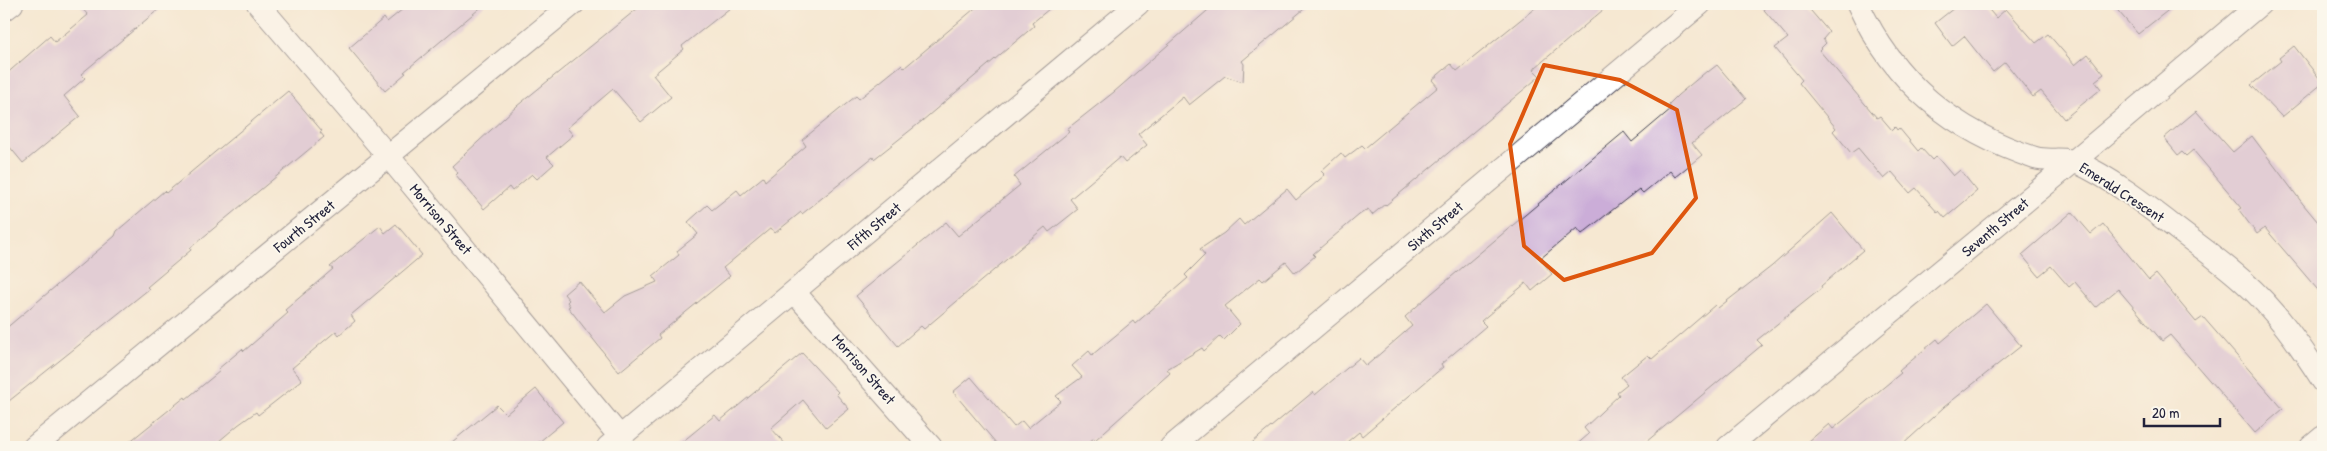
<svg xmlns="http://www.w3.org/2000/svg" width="2327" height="451" font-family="'Patrick Hand',sans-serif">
<rect width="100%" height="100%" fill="#fbf7ec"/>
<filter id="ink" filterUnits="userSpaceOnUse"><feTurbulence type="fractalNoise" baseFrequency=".02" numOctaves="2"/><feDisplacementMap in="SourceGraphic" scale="10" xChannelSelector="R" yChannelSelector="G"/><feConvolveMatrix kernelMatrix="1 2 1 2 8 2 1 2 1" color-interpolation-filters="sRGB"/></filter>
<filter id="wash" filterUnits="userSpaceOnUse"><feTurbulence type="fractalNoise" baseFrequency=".0096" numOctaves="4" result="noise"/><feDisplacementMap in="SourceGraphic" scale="20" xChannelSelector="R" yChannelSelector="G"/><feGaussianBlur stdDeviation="1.12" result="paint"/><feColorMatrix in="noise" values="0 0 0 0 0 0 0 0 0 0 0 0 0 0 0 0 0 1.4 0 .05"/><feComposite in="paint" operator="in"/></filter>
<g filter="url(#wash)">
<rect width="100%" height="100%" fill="#f6e8d2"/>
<g id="blocks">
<path fill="#cbadd8" d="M78 4H165L81 74 85 78 64 96 80 116 23 163 4 140V76L50 36 55 42 88 15Z
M409 4H485L404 72 406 73 385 91 349 48 384 18 387 22Z
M643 4H735L682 46 684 49 653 75 671 97 641 122 613 89 567 128 573 135 547 157 554 164 537 179 532 174 512 191 509 187 484 209 456 175 458 173 452 166 517 106Z
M980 4H1055L1032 23 1034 26 922 121 874 159 873 157 802 214 801 212 775 233 771 228 723 268 730 276 658 335 660 338 619 372 568 307 570 306 567 302 569 300 564 294 579 281 605 312 625 296 657 282 653 276 679 255 677 251 698 234 688 222 707 205 712 210 737 190 741 195 763 177 765 181 806 146 802 140 856 96 859 99 901 65 904 68Z
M1215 4H1310L1242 61 1244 64 1243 82 1225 76 1189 105 1183 97 1138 134 1147 145 1125 163 1120 157 1070 199 1078 209 1049 232 1045 227 924 329 921 326 898 346 856 296 946 222 958 236 1020 185 1014 177 1069 132 1067 129 1114 92Z
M1540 4H1610L1536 67 1534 70 1540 76 1386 205 1385 204 1372 215 1368 209 1359 215 1313 254 1315 256 1295 273 1286 262 1263 281 1260 278 1225 306 1240 324 1224 340 1220 336 1204 351 1202 348 1167 369 1170 373 1095 440 1094 438 1083 447H991L996 443 953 392 971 377 1014 427 1022 421 1028 428 1061 401 1056 396 1082 377 1072 366 1089 351 1092 355 1133 321 1135 324 1188 278 1185 275 1205 255 1200 249 1224 233 1239 219 1244 225 1287 189 1296 200 1325 175 1321 171 1341 153 1345 158 1362 145 1365 148 1438 87 1432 80 1451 64 1457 71Z
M1759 4H1805L1829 32 1823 39 1826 43 1819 50 1877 118 1880 116 1892 130 1895 127 1897 130 1899 128 1918 151 1921 148 1932 160 1936 156 1953 176 1960 170 1977 191 1945 218 1939 211 1938 213 1916 188 1910 193 1892 172 1884 179 1858 148 1851 153 1833 131 1836 128 1799 83 1802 80 1775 48 1788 38Z
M1959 4H1984L1996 18 2006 9 2036 43 2048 34 2075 65 2088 54 2104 74 2095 81 2101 89 2064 119 2041 91 2033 97 2005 62 1993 72 1964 36 1952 46 1935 23Z
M2112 4H2176L2138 34Z
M2294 46 2323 83 2282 117 2251 85 2281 61 2279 58Z
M1717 65 1746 99 1692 143 1702 155 1675 177 1670 171 1643 193 1639 189 1582 234 1577 228 1540 259 1552 274 1532 291 1526 283 1481 321 1486 326 1441 364 1443 367 1362 436 1359 432 1341 447H1247L1313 392 1315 395 1359 358 1366 366 1412 326 1405 317 1426 298 1624 132 1632 142 1671 109 1669 104 1678 95 1707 71 1708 72Z
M288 91 322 131 320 132 324 137 190 248 191 250 147 287 149 289 4 405V330L115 236 117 231 164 191 166 193Z
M2196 111 2233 152 2252 136 2303 204 2323 228V296L2265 228 2257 234 2239 210 2242 208 2193 150 2186 156 2182 152 2178 155 2164 138Z
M2072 212 2091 234 2103 224 2149 280 2156 274 2196 322 2203 317 2283 409 2255 433 2170 335 2162 341 2118 289 2096 307 2075 282 2069 287 2051 266 2039 276 2022 255Z
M1832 213 1863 250 1821 286 1822 288 1757 340 1762 345 1640 447H1574L1589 434 1584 428 1619 395 1617 392 1627 384 1621 377 1648 355 1652 359 1715 305 1718 308 1772 266Z
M396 224 422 255 351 315 355 321 339 335 336 331 292 368 302 380 286 393 258 415 256 412 238 425 212 447H123L185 397 186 399 220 371 218 369 242 349 244 351 288 313 285 310 333 269 330 267 344 255 380 226 385 233Z
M1986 304 2021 346 1944 407 1900 447H1802L1829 424 1833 429 1901 373 1899 371 1937 339 1940 343Z
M802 353 838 392 836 394 849 409 826 428 803 400 771 428 788 447H676L715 415 720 421Z
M536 389 563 422 533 447H446L497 405 506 414Z"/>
</g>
</g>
<g filter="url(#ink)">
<use href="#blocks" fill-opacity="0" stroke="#424052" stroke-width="1"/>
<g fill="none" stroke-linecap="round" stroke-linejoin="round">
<defs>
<path id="street" d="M258 4 389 157 620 437
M1858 4C1894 83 1953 131 2035 158 2048 162 2064 157 2076 162 2113 179 2146 205 2177 229 2199 246 2222 262 2243 281 2275 309 2300 345 2323 381
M4 10 12 4
M795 293 931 447
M34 447 573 4
M608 447 1138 4
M1171 447 1700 4
M1728 447 2074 161 2260 4
M2311 447 2323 437"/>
</defs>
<use href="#street" stroke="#424052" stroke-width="24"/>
<use href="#street" stroke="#fff" stroke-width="22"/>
</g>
</g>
<path d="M0 0H2327V451H0ZM1544 65 1620 80 1677 110 1696 198 1652 253 1564 280 1524 246 1510 144Z" fill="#f6e8d2" fill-opacity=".55" fill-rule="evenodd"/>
<path fill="none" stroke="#de560e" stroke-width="4" stroke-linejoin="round" d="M1544 65 1620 80 1677 110 1696 198 1652 253 1564 280 1524 246 1510 144Z"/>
<g text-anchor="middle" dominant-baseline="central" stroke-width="4" stroke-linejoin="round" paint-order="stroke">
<g font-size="15" fill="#22223b" stroke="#fbf7ec">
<text transform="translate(2122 192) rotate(33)">Emerald Crescent</text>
<text transform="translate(441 219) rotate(50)">Morrison Street</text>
<text transform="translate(304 226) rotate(-39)">Fourth Street</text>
<text transform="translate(874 226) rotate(-40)">Fifth Street</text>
<text transform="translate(1435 226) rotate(-40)">Sixth Street</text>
<text transform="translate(1995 227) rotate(-40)">Seventh Street</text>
<text transform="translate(864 369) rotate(49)">Morrison Street</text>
</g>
</g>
<rect width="2327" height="451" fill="none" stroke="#fbf7ec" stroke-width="20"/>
<path d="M2144 418v8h76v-8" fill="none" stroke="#22223b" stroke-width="2.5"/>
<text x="2152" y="418" font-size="15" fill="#22223b" stroke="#fbf7ec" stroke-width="4" paint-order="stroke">20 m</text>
</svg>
